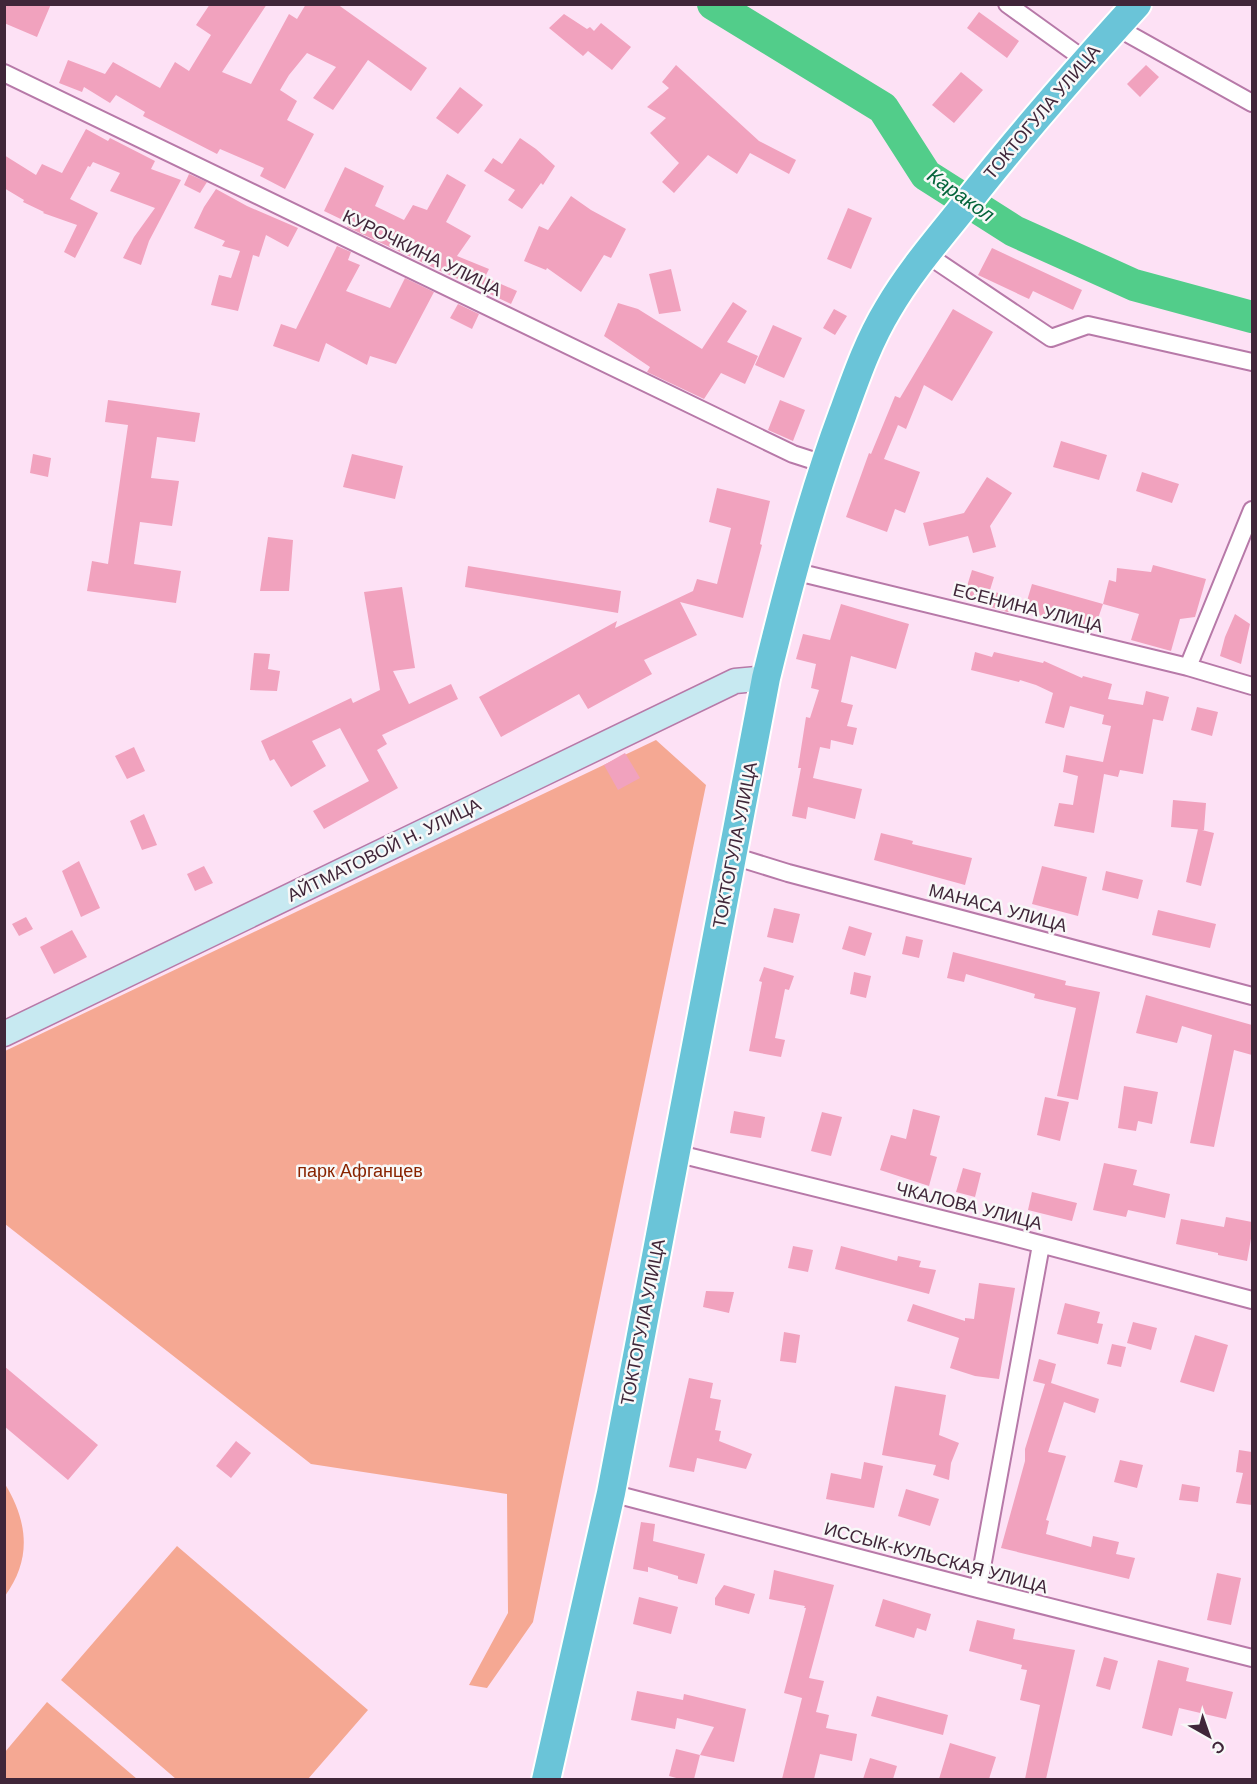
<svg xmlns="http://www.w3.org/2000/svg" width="1257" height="1784" font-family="Arial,sans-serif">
<rect width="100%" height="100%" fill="#fde1f5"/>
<path fill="#f5a893" d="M656 740 706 785 533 1622 487 1688 469 1685 508 1613 507 1494 311 1464 5 1224V1051Z
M5 1484C28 1522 32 1559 5 1596Z
M177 1546 368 1710 308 1779H176L61 1680Z
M47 1702 137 1779H5V1752Z"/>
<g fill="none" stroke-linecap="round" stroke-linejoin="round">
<path stroke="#52cd8a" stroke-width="32" d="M713 4 883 108 926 175 1014 231 1134 285 1252 317"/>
</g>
<path fill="#f1a2be" d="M4 4H51L37 37 4 23Z
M210 4H267L222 72 251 84 289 14 297 19 306 4H337L427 68 411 91 368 60 333 110 313 98 336 67 307 53 289 75 280 90 297 101 287 120 314 134 285 189 260 176 264 168 220 149 217 154 143 116 145 112 116 95 110 103 84 87 82 92 59 83 68 60 105 74 113 62 160 88 175 62 189 71 211 35 196 25Z
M979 12 1019 41 1007 58 967 28Z
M564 14 587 29 590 27 594 31 601 23 631 47 612 70 588 51 583 56 549 28Z
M676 65 759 141 796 160 789 174 750 153 737 174 708 155 674 193 662 182 679 163 650 133 666 118 647 107 669 88 662 82Z
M1146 65 1159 77 1140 97 1127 84Z
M961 72 983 90 954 123 932 105Z
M460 87 483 105 458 134 436 118Z
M86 129 108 141 110 138 155 161 151 169 181 180 149 241 141 265 123 258 134 237 155 208 110 191 120 173 93 162 90 167 88 166 70 199 98 213 75 258 64 252 77 225 43 213 44 212 23 202 24 200 4 188V155L36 175 42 164 62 173Z
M520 138 536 149 555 166 543 185 541 183 522 209 508 200 515 190 484 171 493 158 502 164Z
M345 167 384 186 375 206 404 220 413 205 427 210 447 174 466 185 446 222 471 236 457 256 489 269 485 277 517 291 511 304 347 227 349 223 324 211Z
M189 174 207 182 200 193 184 185Z
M216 189 247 206 298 228 288 247 266 235 259 257 253 255 238 311 211 305 219 275 231 278 240 251 222 246 225 241 194 228 204 207Z
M571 196 591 210 626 229 611 258 604 255 581 292 547 268 546 270 524 261 539 226 548 230Z
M848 208 872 218 851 269 827 259Z
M337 246 351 252 348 260 360 265 346 291 390 308 405 278 434 292 396 364 370 356 367 365 326 343 319 362 273 346 281 324 296 329Z
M992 248 1082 290 1073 310 1033 291 1029 299 978 275Z
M671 269 681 311 659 314 649 274Z
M733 302 747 311 727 342 758 356 745 384 721 373 704 399 647 372 650 367 604 336 618 303 638 309 702 349Z
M458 304 479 314 472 329 450 318Z
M834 309 847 316 835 335 823 328Z
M953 309 993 332 952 401 924 385 906 429 898 425 884 459 920 472 905 513 895 509 887 532 846 517 869 453 871 454 895 396 900 398Z
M773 325 802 338 784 378 755 365Z
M108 400 200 413 195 442 157 437 151 478 179 481 172 526 140 522 134 564 181 571 176 603 87 591 92 561 108 564 128 425 105 422Z
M780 400 805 410 793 441 768 430Z
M1061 441 1107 455 1099 480 1053 467Z
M33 454 51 458 48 477 30 473Z
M352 454 403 466 395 499 343 487Z
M1142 472 1179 484 1172 503 1136 491Z
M987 477 1012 493 990 526 996 547 973 553 968 536 929 546 923 523 964 513Z
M717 488 770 501 760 544 762 545 743 618 680 602 697 635 644 660 652 674 588 709 579 694 501 737 479 697 617 621 615 628 693 591 697 579 717 584 731 528 709 522Z
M268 537 293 540 289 591H260Z
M1153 565 1206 579 1195 617 1180 619 1171 651 1131 640 1139 614 1103 604 1109 580 1116 582 1117 568 1151 572Z
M468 566 621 591 618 613 465 587Z
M972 570 994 577 990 590 1020 601 1016 612H1007L988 606 989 604 964 596Z
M1032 584 1103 604 1094 630 1024 611Z
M402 587 415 668 393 671 409 704 451 684 458 699 382 735 387 744 377 750 398 788 324 829 313 811 369 781 340 728 312 741 326 766 291 787 274 759 270 761 261 741 351 698 353 703 380 690 364 592Z
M841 604 909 624 896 669 851 656 841 702 853 705 847 726 857 728 853 745 831 740 830 749 820 747 813 778 862 789 855 819 808 807 806 819 792 816 801 768H798L806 717 810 718 819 690 811 688 816 664 796 659 803 634 830 640Z
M1235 614 1250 624 1241 664 1220 656 1225 637Z
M975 652 992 657 994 652 1043 663 1044 661 1082 678 1083 676 1112 684 1108 699 1143 705 1146 691 1169 697 1163 721 1153 719 1143 774 1120 770 1118 777 1104 774 1094 833 1054 826 1059 803 1073 805 1078 776 1063 772 1066 755 1103 762 1111 726 1102 724 1104 715 1070 706 1064 728 1045 723 1053 693 1036 685 1020 680 1019 682 971 670Z
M254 653 270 654 268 669 280 671 277 691 250 690Z
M1197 707 1218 712 1212 736 1191 730Z
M134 747 145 771 127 779 115 756Z
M625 753 640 778 618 790 604 765Z
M1173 800 1206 803 1204 830 1171 827Z
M144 814 157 845 142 850 130 821Z
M1198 829 1214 833 1201 886 1186 882Z
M881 833 913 841 912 844 972 858 965 885 874 860Z
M79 861 100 908 81 917 62 871Z
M204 866 213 883 195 891 187 874Z
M1042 866 1087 877 1078 916 1032 904Z
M1106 871 1143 880 1138 899 1102 890Z
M774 908 800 914 793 943 767 937Z
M1158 910 1216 924 1210 948 1152 935Z
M26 917 33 929 19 936 12 924Z
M849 926 872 933 865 956 842 949Z
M72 930 87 957 54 974 40 947Z
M906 936 923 940 919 958 902 954Z
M953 952 1066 981 1065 985 1100 992 1078 1100 1057 1096 1076 1008 1034 998 1035 994 966 974 964 982 947 978Z
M764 967 794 976 789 990 785 989 775 1038 785 1040 781 1057 749 1051 762 982 759 981Z
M854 972 871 976 866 998 850 994Z
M1146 995 1252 1025V1055L1234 1050 1214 1147 1190 1143 1212 1035 1182 1026 1177 1043 1136 1033Z
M1124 1086 1158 1092 1152 1124 1138 1121 1136 1131 1118 1128Z
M1045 1097 1069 1102 1060 1141 1037 1135Z
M913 1109 940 1116 930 1155 937 1157 929 1186 880 1170 891 1135 906 1139Z
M734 1111 765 1117 761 1138 730 1133Z
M822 1112 842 1117 831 1156 811 1151Z
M1104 1163 1137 1170 1133 1185 1170 1194 1165 1218 1128 1210 1126 1217 1093 1210Z
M963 1168 981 1173 975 1197 956 1192Z
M1032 1192 1077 1203 1072 1221 1028 1210Z
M1226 1217 1252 1222V1233L1247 1261 1218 1255V1253L1176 1244 1181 1219 1224 1227Z
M793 1246 813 1250 808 1272 788 1268Z
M841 1246 897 1261 898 1256 921 1261 919 1267 936 1270 929 1294 835 1269Z
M979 1283 1015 1288 999 1379 975 1376 950 1368 959 1338 907 1321 913 1304 965 1321V1318L974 1319Z
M706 1291 734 1292 729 1313 703 1307Z
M1065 1303 1100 1312 1097 1323 1103 1324 1098 1344 1057 1334Z
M1133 1322 1157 1328 1151 1350 1127 1343Z
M784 1332 800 1335 796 1363 780 1361Z
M1195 1335 1228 1345 1214 1392 1180 1382Z
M1112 1344 1126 1347 1121 1367 1107 1364Z
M1039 1359 1056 1364 1051 1383 1099 1399 1095 1413 1064 1402 1048 1452 1066 1456 1046 1520 1049 1521 1046 1534 1091 1547 1093 1536 1119 1542 1116 1554 1135 1558 1129 1579 1001 1548 1025 1461V1449L1045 1384 1033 1381Z
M4 1366 98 1445 68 1480 4 1426Z
M689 1378 713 1383 710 1398 721 1400 715 1430 721 1431 719 1441 752 1454 746 1469 697 1458 694 1472 669 1467Z
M895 1386 946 1395 939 1435 959 1443 951 1463 949 1480 933 1475 936 1465 882 1455Z
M236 1441 251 1453 231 1478 216 1466Z
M1239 1450 1252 1452V1505L1236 1503 1243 1473 1236 1472Z
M1120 1460 1143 1465 1137 1488 1114 1482Z
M864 1462 883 1466 874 1508 826 1499 831 1473 861 1479Z
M1182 1484 1200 1487 1198 1502 1179 1500Z
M906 1489 939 1499 930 1526 898 1516Z
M641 1522 655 1524 653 1541 705 1554 697 1584 678 1579V1576L648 1567V1572L633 1569Z
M774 1570 834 1585 809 1678 824 1681 816 1712 829 1715 826 1728 857 1734 852 1761 820 1754 814 1779H782L802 1698 784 1693 806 1608H804L805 1606 769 1599Z
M1217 1573 1241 1578 1231 1625 1207 1620Z
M724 1585 755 1594 749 1614 715 1605V1598Z
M639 1597 678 1607 671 1634 633 1624Z
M883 1599 931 1614 926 1631 917 1628 914 1638 875 1626Z
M977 1620 1015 1629 1013 1639 1075 1650 1046 1779H1025L1040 1705 1020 1700 1027 1670 1021 1669 1022 1665 969 1651Z
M1104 1657 1118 1661 1110 1690 1096 1686Z
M1158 1660 1189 1668 1186 1681 1233 1692 1226 1719 1179 1708 1172 1736 1142 1728Z
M637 1691 683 1700 684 1694 746 1709 734 1762 700 1755 714 1727 677 1718 675 1729 631 1720Z
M877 1696 948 1715 943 1735 871 1716Z
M950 1743 996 1757 989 1779H939Z
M676 1749 700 1755 694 1779H680L669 1776Z
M870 1758 897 1766 893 1779H863Z"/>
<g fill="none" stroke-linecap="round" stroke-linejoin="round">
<defs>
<path id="minor" d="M1007 4 1085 60
M1116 27 1252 103
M4 73 793 454 824 464
M926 254 1051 338 1088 325 1252 362
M793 571 1188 667 1252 686
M1188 667 1252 510
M733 856 788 873 1252 996
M675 1153 1002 1234 1252 1300
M611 1493 978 1589 1252 1658
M978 1589 1041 1245"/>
<path id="secondary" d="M4 1034 735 681 766 678"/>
<path id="trunk" d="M546 1780 611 1493 766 678C788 588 811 499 843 413 856 377 868 342 888 309 910 271 939 238 966 204 1020 135 1078 69 1137 4"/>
</defs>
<use href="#minor" stroke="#b779a8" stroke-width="20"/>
<use href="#secondary" stroke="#b779a8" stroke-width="27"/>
<use href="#trunk" stroke="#fff" stroke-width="32"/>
<use href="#minor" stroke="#fff" stroke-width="16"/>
<use href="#secondary" stroke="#c7e9f1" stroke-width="24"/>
<use href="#trunk" stroke="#6ac4d8" stroke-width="28"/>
</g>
<g text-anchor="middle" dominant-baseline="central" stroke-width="5" stroke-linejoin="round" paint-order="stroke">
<g font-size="18" fill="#402639" stroke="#f8f8f8">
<text transform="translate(1042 112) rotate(-50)">ТОКТОГУЛА УЛИЦА</text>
<text transform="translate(422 253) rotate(26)">КУРОЧКИНА УЛИЦА</text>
<text transform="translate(1028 608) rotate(14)">ЕСЕНИНА УЛИЦА</text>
<text transform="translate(735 845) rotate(-79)">ТОКТОГУЛА УЛИЦА</text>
<text transform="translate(384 850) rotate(-26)">АЙТМАТОВОЙ Н. УЛИЦА</text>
<text transform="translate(998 908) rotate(15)">МАНАСА УЛИЦА</text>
<text transform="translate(969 1206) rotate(14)">ЧКАЛОВА УЛИЦА</text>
<text transform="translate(643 1322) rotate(-79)">ТОКТОГУЛА УЛИЦА</text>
<text transform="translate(936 1558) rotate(15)">ИССЫК-КУЛЬСКАЯ УЛИЦА</text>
</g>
<g font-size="18" fill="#882300" stroke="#f8f8f8">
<text x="360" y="1171">парк Афганцев</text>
</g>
<g font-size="20" font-style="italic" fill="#03643a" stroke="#f8f8f8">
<text transform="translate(961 195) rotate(35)">Каракол</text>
</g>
</g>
<rect width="1257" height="1784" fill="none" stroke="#402639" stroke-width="12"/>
<g transform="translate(1209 1736) rotate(140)" stroke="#f8f8f8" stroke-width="4.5" paint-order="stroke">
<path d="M0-4.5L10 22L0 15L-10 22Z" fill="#402639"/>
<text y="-9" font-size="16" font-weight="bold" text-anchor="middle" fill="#402639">С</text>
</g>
</svg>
